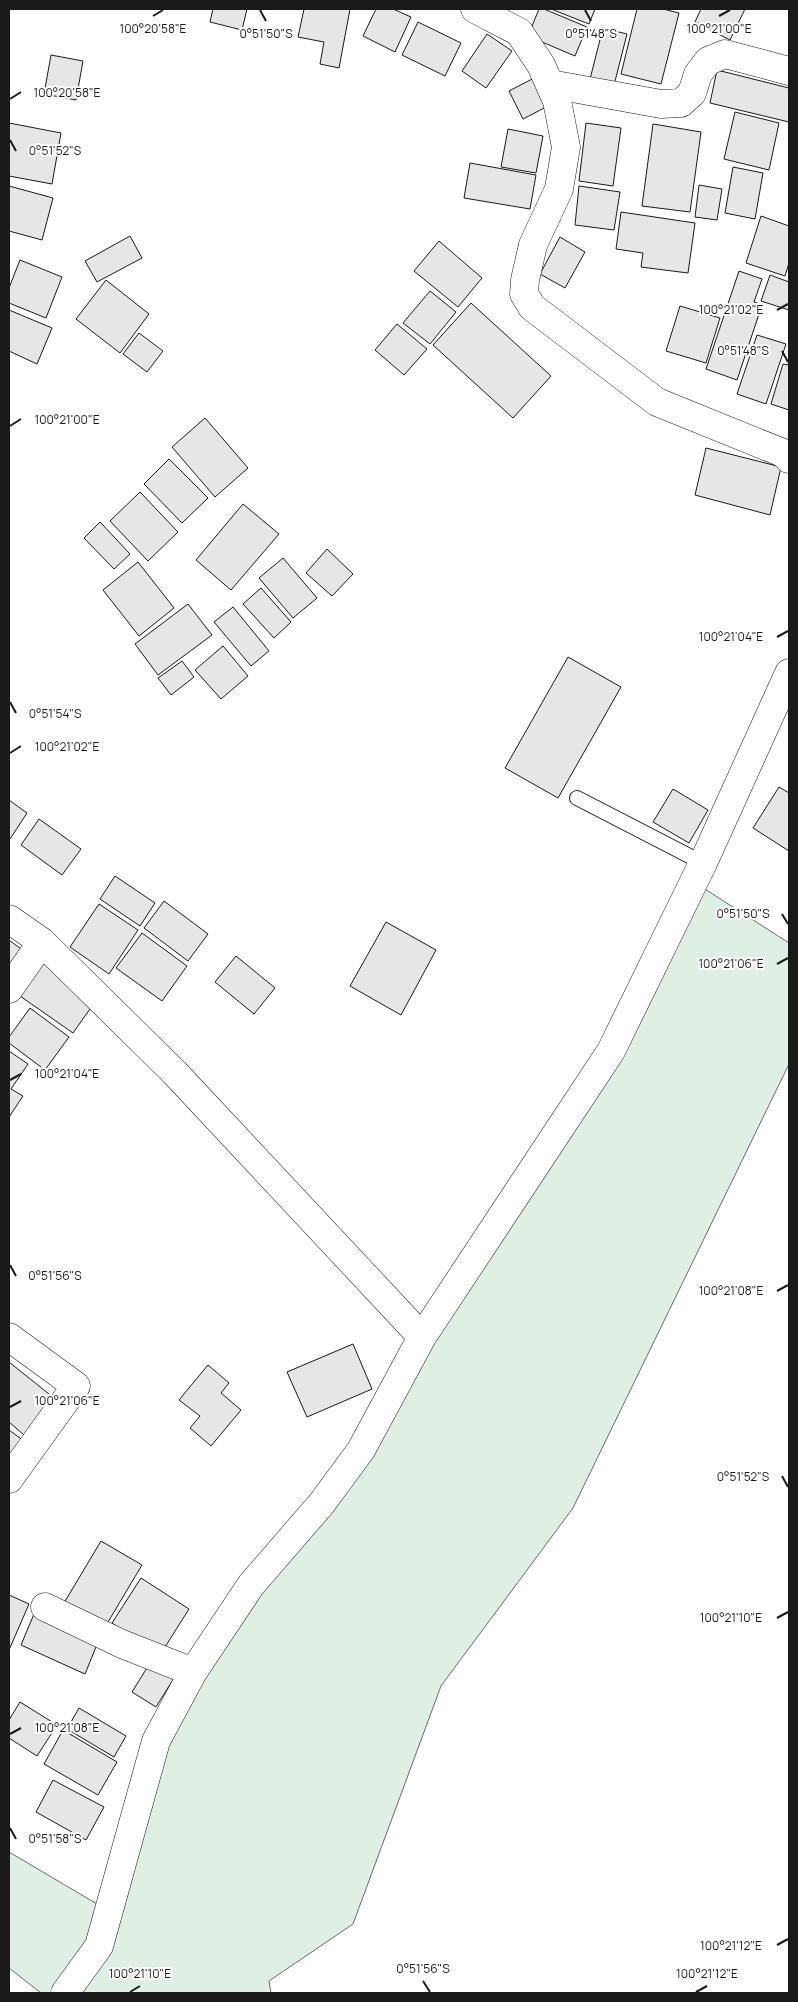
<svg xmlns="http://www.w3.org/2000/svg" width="798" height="2002" font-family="Manrope,sans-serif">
<rect width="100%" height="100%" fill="#fff"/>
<path fill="#e0efe3" stroke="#6a6a6a" d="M697 884 789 943V1064L573 1508 441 1686 353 1924 269 1981 271 1993H41L9 1968V1852L114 1914 135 1775 213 1620 377 1435Z"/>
<path fill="#e6e6e6" stroke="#1a1a1a" d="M213 9H247L242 30 210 22Z
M304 9H350L339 68 320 64 324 42 298 37Z
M376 9H393L411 17 395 52 363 36Z
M539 9H544L587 27 575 56 528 36Z
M551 9H595L589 24Z
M637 9H663L679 13 661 84 621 74Z
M701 9H745L730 40 695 22Z
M418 22 461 43 445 76 402 55Z
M603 28 627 34 613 89 589 83Z
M487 34 512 51 486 88 462 71Z
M51 55 83 61 76 100 44 94Z
M717 70 789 88V122L710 103Z
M536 77 550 105 523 119 509 91Z
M735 112 779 123 769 170 724 159Z
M9 123 61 133 52 184 9 176Z
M586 123 621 128 613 186 579 181Z
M653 124 701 132 690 212 642 206Z
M508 129 543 136 536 173 501 167Z
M470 163 536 175 530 209 464 198Z
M733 167 763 173 755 219 725 213Z
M699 185 722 189 717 220 695 217Z
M9 186 53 198 42 240 9 231Z
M579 186 620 192 614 230 575 225Z
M621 212 695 223 688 273 641 267 643 253 616 249Z
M761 216 789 226V263L785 276 746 263Z
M130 236 142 258 97 282 85 261Z
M560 237 585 252 565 288 540 274Z
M439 241 482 278 458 307 414 271Z
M20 260 62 277 46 318 9 303V288Z
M739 271 762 279 754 302 762 305 737 380 706 369Z
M770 275 789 282V310L761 301Z
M106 280 149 314 120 353 76 319Z
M430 291 456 312 430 344 403 323Z
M471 303 551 376 513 418 433 345Z
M680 306 720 318 706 363 666 351Z
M9 310 52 328 37 364 9 351Z
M397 324 427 349 404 375 375 350Z
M139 333 163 351 147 372 123 354Z
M757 335 786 344 766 404 737 394Z
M783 364 789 365V410L771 404Z
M205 418 248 468 215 497 172 447Z
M706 448 781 467 770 515 695 495Z
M169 459 208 498 182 523 144 484Z
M140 492 178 532 148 561 110 521Z
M243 504 279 534 231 590 196 560Z
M100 522 130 554 114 569 84 538Z
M327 549 353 574 332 596 306 573Z
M283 558 317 598 293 618 259 578Z
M138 562 174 608 139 636 103 590Z
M261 588 291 622 274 638 243 604Z
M188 604 212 635 158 675 135 644Z
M233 607 269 651 251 666 214 622Z
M223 646 248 676 221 699 195 670Z
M568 657 621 687 558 798 505 768Z
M182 661 194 677 171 695 158 678Z
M779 787 789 793V851L753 828Z
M673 789 708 810 689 843 653 822Z
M9 800 27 813 10 839 9 838Z
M39 819 81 849 62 875 21 845Z
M115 876 155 903 140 926 100 899Z
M164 901 208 934 188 961 144 928Z
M99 904 138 930 109 974 70 947Z
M386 922 436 950 401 1015 350 986Z
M142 933 187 966 162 1001 116 968Z
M9 940 21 949 9 965Z
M236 956 275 988 254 1014 215 982Z
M44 962 97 999 73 1033 20 996Z
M30 1008 69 1037 45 1070 9 1043V1037Z
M9 1051 28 1064 11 1089 23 1096 9 1117Z
M353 1344 372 1389 307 1417 287 1372Z
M9 1362 54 1398 24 1435 9 1422Z
M208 1365 229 1383 221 1393 241 1410 211 1446 190 1428 200 1416 179 1400Z
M9 1430 24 1441 9 1462Z
M101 1541 142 1565 105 1627 64 1603Z
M141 1578 189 1609 160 1655 112 1623Z
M9 1595 29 1604 9 1650Z
M34 1614 98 1642 85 1674 21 1645Z
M150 1663 174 1678 156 1707 132 1692Z
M20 1702 57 1725 37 1756 9 1738V1720Z
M79 1708 126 1736 114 1757 67 1729Z
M63 1730 117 1762 98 1795 44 1764Z
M53 1780 104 1807 86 1840 36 1812Z"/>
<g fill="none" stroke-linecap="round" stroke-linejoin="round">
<defs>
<path id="service" d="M577 798 703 863"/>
<path id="minor" d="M475 9 519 32 541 65 557 101 566 147 559 189 533 245 525 280 524 294 532 307 657 402 783 453 789 459
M550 84 661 104 681 103 692 93 698 74 708 61 725 54 789 71
M9 919 42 942 175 1073 422 1337
M9 989 42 942
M9 1337 76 1386 9 1479
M45 1607 122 1644 193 1672
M65 1993 99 1946 156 1741 193 1672 251 1585 322 1503 361 1450 422 1337 611 1051 703 863 789 673"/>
</defs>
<use href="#service" stroke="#1a1a1a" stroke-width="16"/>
<use href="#minor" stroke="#1a1a1a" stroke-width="29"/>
<use href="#service" stroke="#fff" stroke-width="14"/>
<use href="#minor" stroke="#fff" stroke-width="28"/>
</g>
<path fill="none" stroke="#1a1a1a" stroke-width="2" d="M260 10 266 21M585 10 591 21M153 16 163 10M719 16 730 10M10 99 21 92M10 140 16 151M777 310 788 304M782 351 788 362M10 426 21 419M777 637 788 631M10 702 16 713M10 753 21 746M782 914 788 924M777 964 788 958M10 1080 21 1074M10 1265 16 1276M777 1291 788 1285M10 1407 21 1401M782 1476 788 1487M777 1618 788 1612M10 1734 21 1728M10 1828 16 1839M777 1945 788 1939M423 1981 430 1992M130 1992 140 1986M696 1992 707 1986"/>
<g font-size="12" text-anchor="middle" fill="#1a1a1a" stroke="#fff" stroke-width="4" stroke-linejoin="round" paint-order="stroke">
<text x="153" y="33">100°20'58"E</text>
<text x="719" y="33">100°21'00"E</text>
<text x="266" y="38">0°51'50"S</text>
<text x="591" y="38">0°51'48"S</text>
<text x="67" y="97">100°20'58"E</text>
<text x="55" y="155">0°51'52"S</text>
<text x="731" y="314">100°21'02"E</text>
<text x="743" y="355">0°51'48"S</text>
<text x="67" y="424">100°21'00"E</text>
<text x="731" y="641">100°21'04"E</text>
<text x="55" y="718">0°51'54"S</text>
<text x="67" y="751">100°21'02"E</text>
<text x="743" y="918">0°51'50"S</text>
<text x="731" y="968">100°21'06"E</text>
<text x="67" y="1078">100°21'04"E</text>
<text x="55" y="1280">0°51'56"S</text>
<text x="731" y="1295">100°21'08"E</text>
<text x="67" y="1405">100°21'06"E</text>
<text x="743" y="1481">0°51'52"S</text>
<text x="731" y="1622">100°21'10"E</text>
<text x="67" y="1732">100°21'08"E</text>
<text x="55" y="1843">0°51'58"S</text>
<text x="731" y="1950">100°21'12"E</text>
<text x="423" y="1973">0°51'56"S</text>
<text x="140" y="1978">100°21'10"E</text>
<text x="707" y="1978">100°21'12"E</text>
</g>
<rect width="798" height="2002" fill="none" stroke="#1a1a1a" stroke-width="20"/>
</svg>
